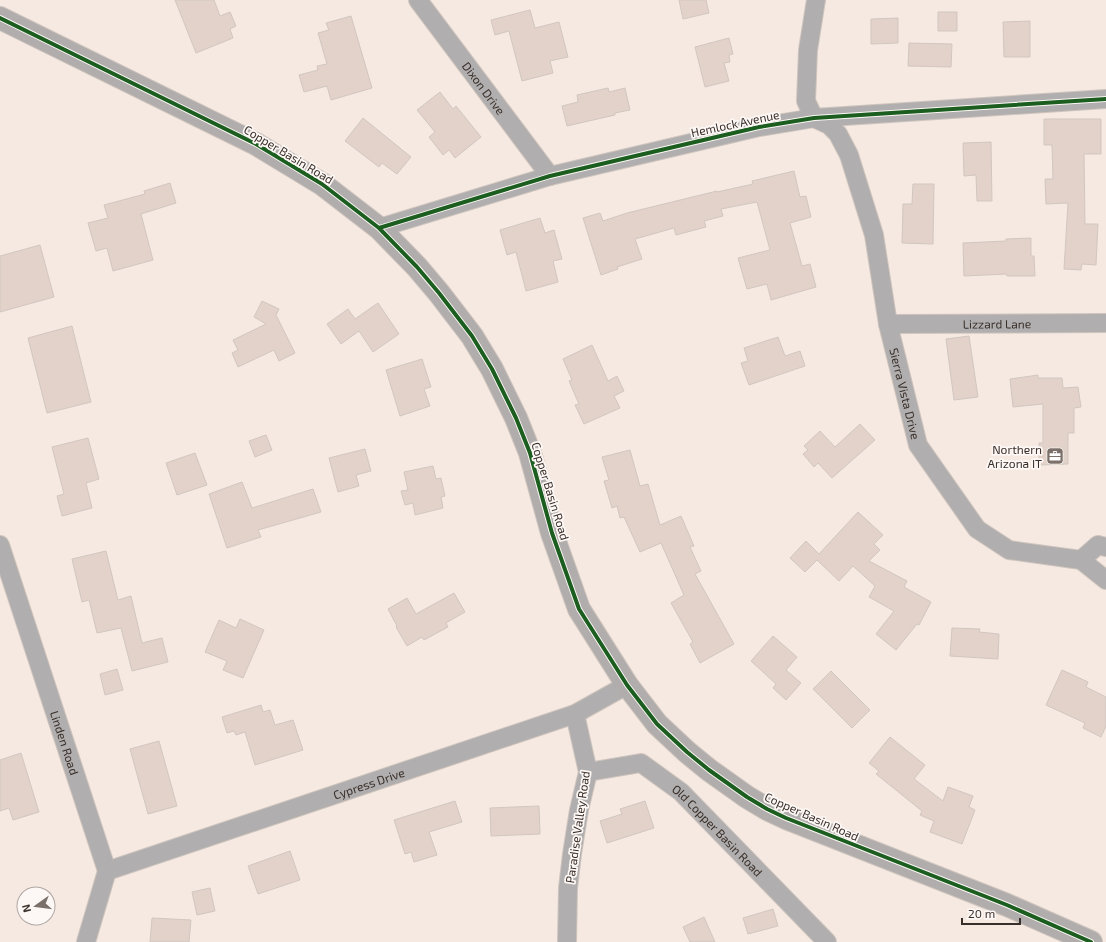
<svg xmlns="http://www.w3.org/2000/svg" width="1106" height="942" font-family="'Exo 2',sans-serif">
<rect width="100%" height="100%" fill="#f6e9e1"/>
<path fill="#e2d2c9" stroke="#d1c7c1" d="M175 0H214L220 16 230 12 236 26 230 29 233 38 196 53Z
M679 0H706L709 13 683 19Z
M530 10 535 28 559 22 568 57 550 61 553 73 522 81 509 31 495 35 491 20Z
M938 12H957V31H938Z
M351 16 372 88 331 100 327 86 304 92 299 75 318 70 317 66 327 64 318 33 329 30 326 23Z
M898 18V43L871 44V19Z
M1030 21V57H1004L1003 22Z
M729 38 733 54 729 55 730 62 724 63 729 81 705 87 695 47Z
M909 43 952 44 951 67 908 66Z
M608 88 609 92 625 88 630 110 615 113V115L567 126 562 106 578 102 577 95Z
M440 92 453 109 456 106 481 137 455 158 449 150 443 155 429 137 435 132 417 110Z
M363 118 411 157 397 174 382 163 379 167 345 141Z
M1044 119H1101V154H1084L1085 224H1098L1096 265 1082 264 1081 270 1064 269 1068 203 1046 204 1045 179H1053L1052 145H1044Z
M991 142 992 201H977L976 175 964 176 963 143Z
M794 171 800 197 806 196 811 217 790 223 802 266 810 264 816 287 771 300 767 284 747 289 738 258 770 250 757 202 721 209 723 216 704 221 706 227 676 235 674 228 635 239 642 259 617 267 618 269 601 275 583 218 600 213 603 221 627 213 717 191V192L753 184 752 181Z
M170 183 176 203 141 214 153 260 113 271 107 248 96 251 88 223 108 218 104 205 145 194 144 191Z
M913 184H934L933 244 902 243 903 204H912Z
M540 218 545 233 554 230 562 259 553 261 558 282 526 291 516 252 507 255 500 230Z
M1031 238V256H1034L1035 276H1007V274L964 276 963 243 1006 241V239Z
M40 245 54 297 0 312V256Z
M262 301 279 309 276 315 295 353 279 361 274 350 238 367 232 353 238 350 233 340 266 324 254 317Z
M378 303 399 334 373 352 359 331 341 344 327 324 348 309 355 319Z
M72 326 91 402 47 413 28 338Z
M969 336 978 397 954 400 946 339Z
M778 337 785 356 800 351 805 366 749 385 741 363 748 361 744 348Z
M592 345 608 381 617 376 624 391 614 396 620 408 584 424 575 405 579 404 569 381 572 380 563 359Z
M422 359 431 387 424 389 430 406 400 416 386 370Z
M1038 375V378H1062L1063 388 1078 387 1081 407 1074 408V433H1068V464L1039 465V443H1043V404L1013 407 1010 379Z
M860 424 875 440 832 478 818 463 814 467 803 454 808 450 804 446 820 431 835 447Z
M266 435 272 450 255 457 249 441Z
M88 438 99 479 86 483 92 508 62 516 57 496 64 494 52 447Z
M365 449 371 471 356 475 359 486 338 492 329 458Z
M630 450 640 486 648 484 660 525 681 516 694 546 690 547 701 571 695 574 734 644 700 663 690 644 693 642 671 603 684 595 661 543 640 552 624 517 620 518 617 506 612 508 604 481 609 480 602 457Z
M195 453 207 485 177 495 166 463Z
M433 466 436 479 441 478 445 496 441 497 443 508 415 515 413 503 405 505 401 491 408 490 404 472Z
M242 482 252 508 313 489 321 512 258 530 261 537 227 548 209 494Z
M858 512 883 535 874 544 880 550 869 561 907 581 904 587 931 602 919 625 917 624 896 650 876 634 894 611 869 597 875 586 853 566 839 581 817 560 805 572 790 558 806 541 819 554Z
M106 551 118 600 131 596 142 643 162 638 168 662 132 671 121 628 97 633 89 600 82 602 72 559Z
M454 593 465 612 446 623 448 627 424 640 422 637 407 646 396 627 397 626 388 609 407 598 416 614Z
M240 619 264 630 243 678 223 670 227 661 205 652 219 620 236 628Z
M952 628 980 629 979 632 999 634 998 659 950 656Z
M773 636 797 657 786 670 801 683 786 700 773 688 776 684 751 661Z
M117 669 123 690 105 695 100 674Z
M1062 670 1088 682 1086 687 1106 697V726L1101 737 1083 728 1085 723 1046 705Z
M831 671 870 710 852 728 813 689Z
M261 705 263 712 270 710 275 725 293 720 303 750 255 765 245 732 236 735 234 731 227 733 222 717Z
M890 737 925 765 914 779 943 801 948 787 973 796 969 807 975 810 962 844 930 832 934 821 920 815 922 811 876 774 879 771 869 763Z
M159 741 177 806 148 814 130 749Z
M21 753 39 812 13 820 9 808 0 811V760Z
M455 801 462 822 429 832 437 855 414 862 411 852 405 854 394 820Z
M645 801 654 828 607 843 600 821 622 814 620 809Z
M539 806 540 834 491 836 490 808Z
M290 851 300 880 258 894 248 866Z
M210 888 215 911 197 915 192 892Z
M773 909 778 926 748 934 743 918Z
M704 917 715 942H690L683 927Z
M152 918 191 920 189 942H150Z"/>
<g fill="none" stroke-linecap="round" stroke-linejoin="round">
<defs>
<g id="street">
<path id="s1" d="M418 0 550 176"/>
<path id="s2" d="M816 0 808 50 806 101 814 118 829 125 838 134 849 155 874 235 888 324 918 445 977 529 1009 550 1081 560 1106 580"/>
<path d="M379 228 550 176 759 127 814 118 1106 99"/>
<path id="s3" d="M888 324 1106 323"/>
<path id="s4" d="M0 545 107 871 86 942"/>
<path d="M1081 560 1098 545 1106 547"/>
<path id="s5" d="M588 772 641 763 681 792 827 942"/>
<path id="s6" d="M107 871 575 714 627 685"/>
<path d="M567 942 568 888 572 854 579 810 588 772 575 714"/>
</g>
<path id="secondary" d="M0 18 256 144 322 184 379 228 417 267 439 293 472 336 492 369 516 418 530 453 552 533 579 609 627 685 657 724 687 752 709 770 747 797 767 809 786 818 1007 905 1091 942"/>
</defs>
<use href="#street" stroke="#cfc5be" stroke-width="20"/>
<use href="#secondary" stroke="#cfc5be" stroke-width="24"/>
<use href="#street" stroke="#b0aeae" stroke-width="18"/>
<use href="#secondary" stroke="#b0adac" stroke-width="22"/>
<defs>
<path id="cycleway" d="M0 18 256 144 322 184 379 228 417 267 439 293 472 336 492 369 516 418 530 453 552 533 579 609 627 685 657 724 687 752 709 770 747 797 767 809 786 818 1007 905 1091 942
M379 228 550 176 759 127 814 118 1106 99"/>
</defs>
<use href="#cycleway" stroke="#fdf8f5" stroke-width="6"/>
<use href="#cycleway" stroke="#1b5e20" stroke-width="4"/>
</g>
<defs>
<symbol id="office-square" viewBox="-11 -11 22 22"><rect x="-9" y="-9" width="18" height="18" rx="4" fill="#7b706a" stroke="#fdf8f5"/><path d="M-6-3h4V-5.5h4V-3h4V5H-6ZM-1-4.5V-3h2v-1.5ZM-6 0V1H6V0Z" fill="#fff"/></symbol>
</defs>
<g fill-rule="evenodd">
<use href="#office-square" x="1045" y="446" width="20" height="20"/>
</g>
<g text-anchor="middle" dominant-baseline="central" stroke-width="3.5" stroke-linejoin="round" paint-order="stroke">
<g font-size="12" fill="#392f2a" stroke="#fdf8f5">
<text stroke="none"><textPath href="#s1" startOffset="110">Dixon Drive</textPath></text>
<text transform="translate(735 123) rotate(-12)">Hemlock Avenue</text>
<text transform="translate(289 154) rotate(31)">Copper Basin Road</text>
<text stroke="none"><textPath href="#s3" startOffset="109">Lizzard Lane</textPath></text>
<text stroke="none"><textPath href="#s2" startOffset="419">Sierra Vista Drive</textPath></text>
<text transform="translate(551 491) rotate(73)">Copper Basin Road</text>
<text stroke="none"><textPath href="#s4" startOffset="208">Linden Road</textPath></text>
<text stroke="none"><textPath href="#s6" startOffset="276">Cypress Drive</textPath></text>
<text transform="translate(812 816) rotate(24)">Copper Basin Road</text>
<text transform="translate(577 827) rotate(-82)">Paradise Valley Road</text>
<text stroke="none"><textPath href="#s5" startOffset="156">Old Copper Basin Road</textPath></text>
</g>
<g font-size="12" fill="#392f2a" stroke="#fdf8f5" text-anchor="end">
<text x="1042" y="449">Northern<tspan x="1042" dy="14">Arizona IT</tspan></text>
</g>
</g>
<g transform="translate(36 906) rotate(256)"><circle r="19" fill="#fdf8f5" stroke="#afa8a4"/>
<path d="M0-3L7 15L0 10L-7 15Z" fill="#7b706a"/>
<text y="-6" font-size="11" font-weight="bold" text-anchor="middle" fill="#392f2a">N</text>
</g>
<path d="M962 918v6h58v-6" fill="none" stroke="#392f2a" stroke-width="2"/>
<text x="968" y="918" font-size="12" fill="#392f2a" stroke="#fdf8f5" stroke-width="3" paint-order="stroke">20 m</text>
</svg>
